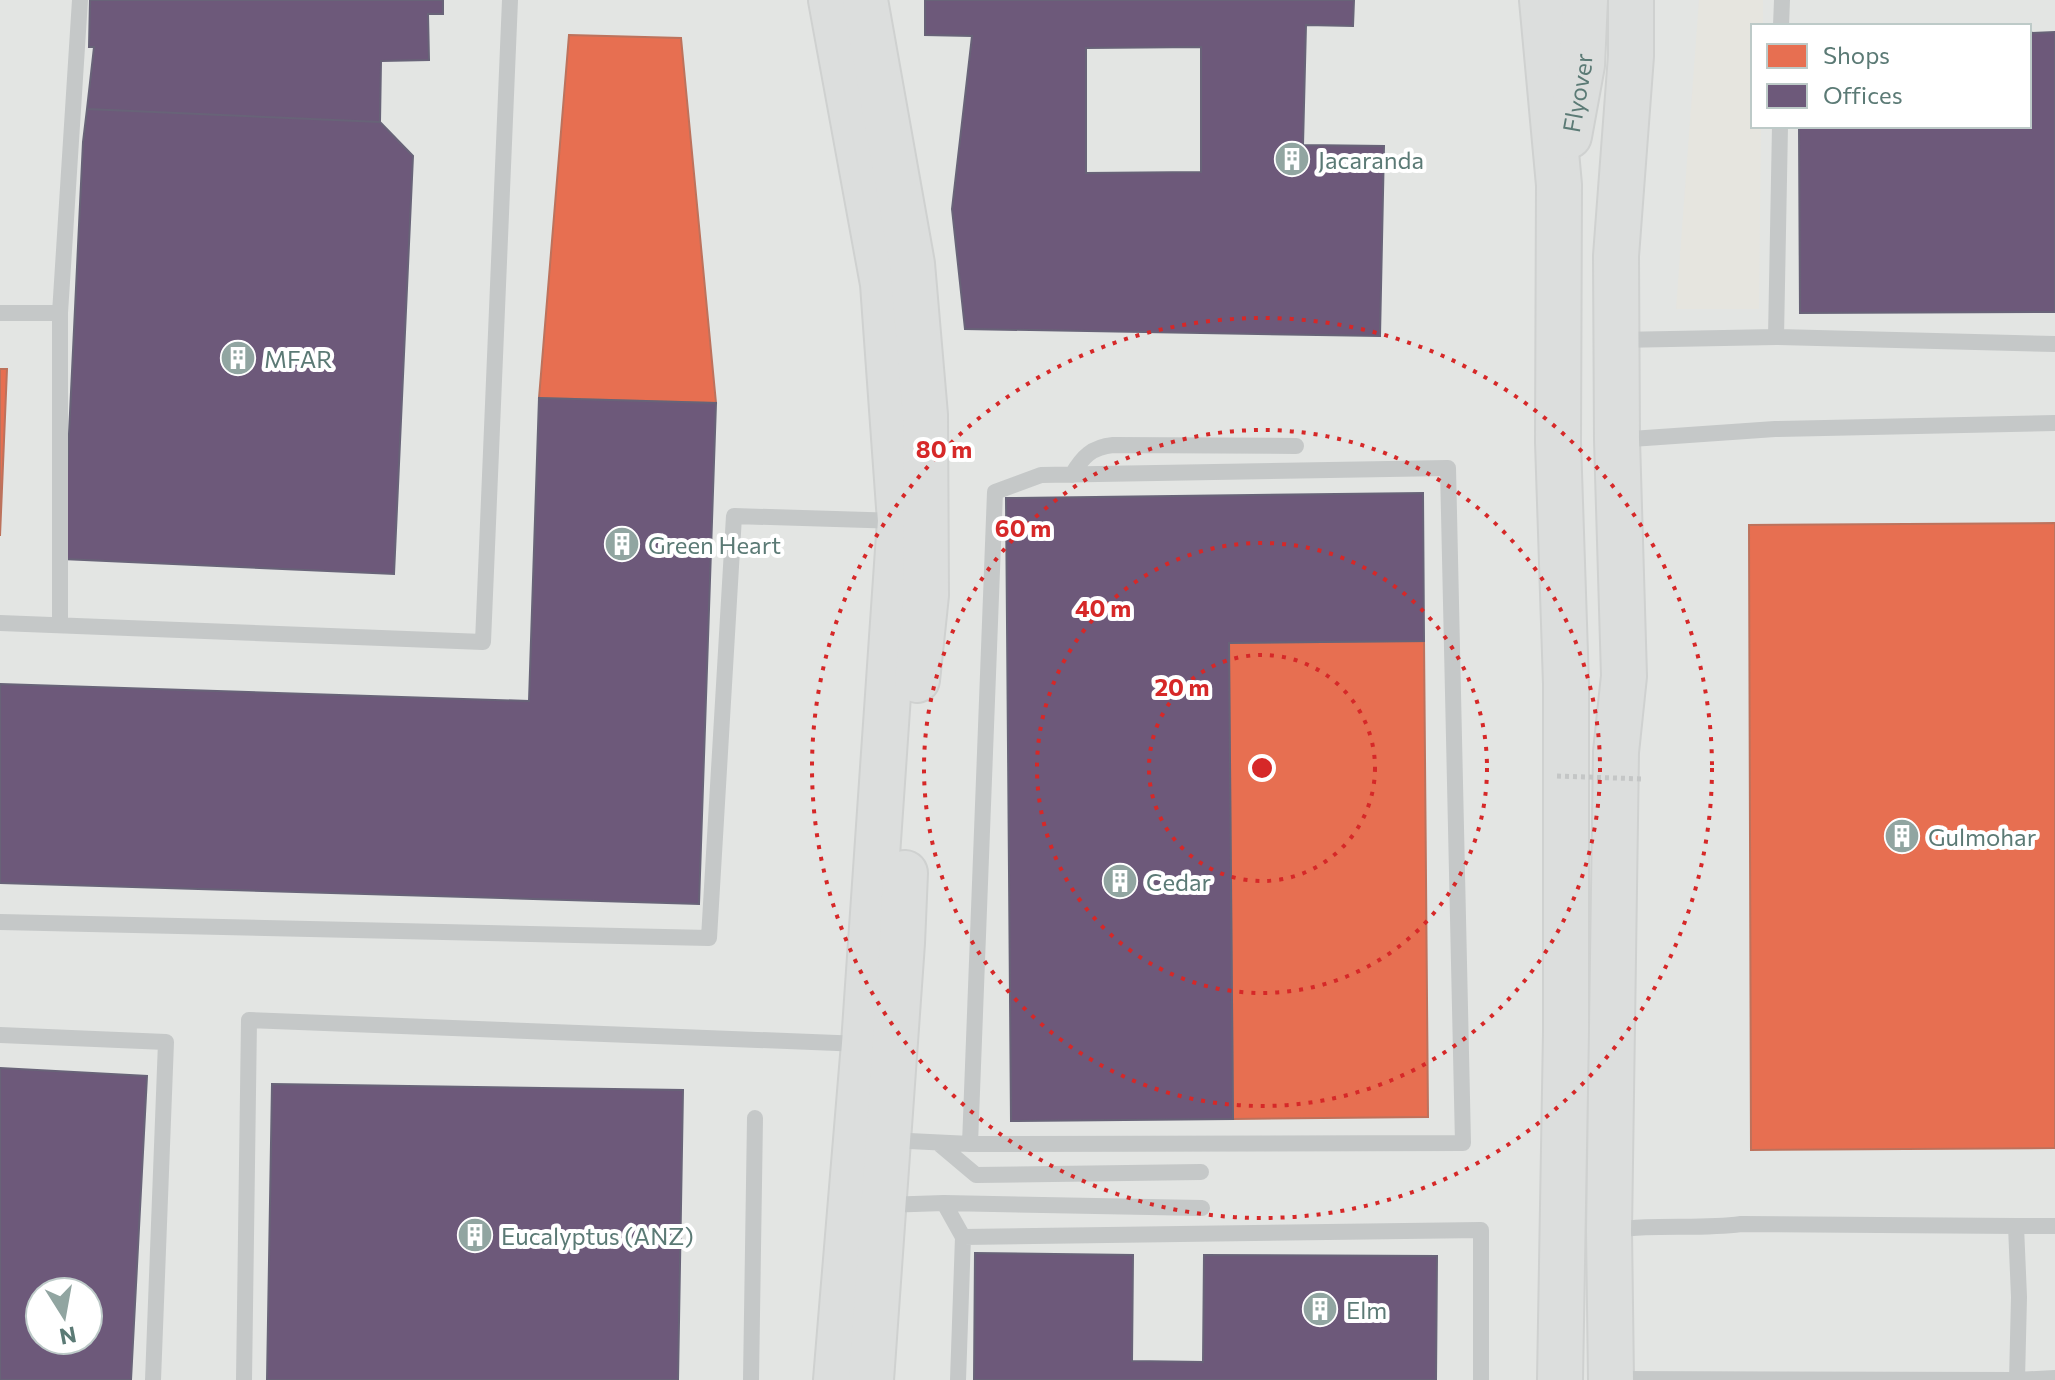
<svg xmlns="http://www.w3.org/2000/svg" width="2055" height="1380" font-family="Commissioner,sans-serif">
<rect width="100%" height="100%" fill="#f5f4f3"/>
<path fill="#e3e5e3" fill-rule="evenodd" d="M0 0H2055V1380H0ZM1753 26H2029V126H1753ZM40 1292H88V1340H40Z"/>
<path fill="#e6e5df" d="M1699 0H1763V26H1753V126H1761L1759 309H1676Z"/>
<path fill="#e76f51" stroke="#bd725c" stroke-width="2" d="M569 35 681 38 716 403 539 398Z
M0 369H7L0 536Z
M2055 523V1148L1751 1150 1749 525Z
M1424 641 1428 1117 1233 1119 1229 643Z"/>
<path fill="#6d597a" stroke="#686378" stroke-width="2" fill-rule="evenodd" d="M90 0H443V14H428L429 60 381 61 380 122 87 109 94 47H89Z
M925 0H1354L1353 26 1306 25 1303 145 1384 146 1380 336 965 329 952 209 972 36 925 35ZM1201 47V172L1086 173V48Z
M2055 32V312L1800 313 1799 126H2029V33Z
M87 109 380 122 413 156 394 574 63 559 83 142Z
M539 398 716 403 699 904 0 883V684L529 701Z
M1423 493 1424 641 1229 643 1233 1119 1011 1121 1006 498Z
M0 1068 147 1076 131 1380H0ZM40 1292H88V1340H40Z
M272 1084 683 1090 678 1380H267Z
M975 1253 1133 1255 1132 1361 1203 1362 1204 1255 1437 1256 1436 1380H974Z"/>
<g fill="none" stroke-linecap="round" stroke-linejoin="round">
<defs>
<g id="secondary">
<path d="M831 0 883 284 900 521 864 1044 836 1380"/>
<path d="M865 0 912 264 925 415 926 595 917 680"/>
<path d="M1542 0 1559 185 1558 442 1566 684V1032L1560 1380"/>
<path id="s1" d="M1569 136 1582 65 1585 0"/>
<path d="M871 1380 902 943 905 873"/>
<path d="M1611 1380 1609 1231 1616 752 1624 676 1617 440 1616 256 1631 56V0"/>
</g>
</defs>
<use href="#secondary" stroke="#cfd1d0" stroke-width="48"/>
<path stroke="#c5c8c8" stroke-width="16" d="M1781 26 1782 0
M0 313H60
M1776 337 1780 126
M1618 340 1776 337 2055 344
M1617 440 1775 429 2055 423
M1072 475C1082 457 1092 447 1113 445L1296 446
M0 623 483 642 510 0
M60 624V313L80 0
M0 922 709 938 734 516 900 521
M0 1035 166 1042 153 1380
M889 1140 970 1144 1463 1143 1448 468 1041 475 995 492 970 1144
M938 1143 976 1175 1201 1172
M944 1203 1202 1208
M884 1205 944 1203 963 1237 958 1380
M2016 1226H2055
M1611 1231C1654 1223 1697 1230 1741 1224L2016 1226 2019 1297 2017 1380 1611 1379
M963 1237 1481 1230V1380
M244 1380 249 1020 862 1044
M751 1380 755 1118
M2017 1380 2055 1378"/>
<use href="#secondary" stroke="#dcdedd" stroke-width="44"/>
<path stroke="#c4c6c6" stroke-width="5" stroke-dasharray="4 4" stroke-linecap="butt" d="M1557 776 1643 779"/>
</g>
<g fill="none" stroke="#d62828" stroke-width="4" stroke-dasharray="4 8">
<circle cx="1262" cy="768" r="113"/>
<circle cx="1262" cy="768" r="225"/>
<circle cx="1262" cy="768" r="338"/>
<circle cx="1262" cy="768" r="450"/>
</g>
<defs>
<symbol id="building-disc" viewBox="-11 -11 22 22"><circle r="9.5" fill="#91a5a1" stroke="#fff"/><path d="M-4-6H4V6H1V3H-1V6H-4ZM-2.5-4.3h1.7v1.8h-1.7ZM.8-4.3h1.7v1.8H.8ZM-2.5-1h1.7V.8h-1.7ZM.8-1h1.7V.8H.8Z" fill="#fff"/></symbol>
</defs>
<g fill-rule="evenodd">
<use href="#building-disc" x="1272" y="139" width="40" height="40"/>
<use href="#building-disc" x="218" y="338" width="40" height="40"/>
<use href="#building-disc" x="602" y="524" width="40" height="40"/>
<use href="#building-disc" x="1882" y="816" width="40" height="40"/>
<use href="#building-disc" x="1100" y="861" width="40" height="40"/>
<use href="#building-disc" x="455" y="1215" width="40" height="40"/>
<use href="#building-disc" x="1300" y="1289" width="40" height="40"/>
</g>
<g text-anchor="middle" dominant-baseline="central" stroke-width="8" stroke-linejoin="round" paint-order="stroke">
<g font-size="24" fill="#5b7a75" stroke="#fff">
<text stroke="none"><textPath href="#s1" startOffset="44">Flyover</textPath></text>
</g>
<g font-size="24" fill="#5b7a75" stroke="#fff" text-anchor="start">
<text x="1318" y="159">Jacaranda</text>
<text x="264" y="358">MFAR</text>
<text x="648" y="544">Green Heart</text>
<text x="1928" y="836">Gulmohar</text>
<text x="1146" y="881">Cedar</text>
<text x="501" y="1235">Eucalyptus (ANZ)</text>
<text x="1346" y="1309">Elm</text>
</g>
</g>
<circle cx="1262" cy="768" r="12" fill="#d62828" stroke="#fff" stroke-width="4"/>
<g font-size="24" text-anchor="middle" font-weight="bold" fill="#d62828" stroke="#fff" stroke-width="8" stroke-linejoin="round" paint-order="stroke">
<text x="944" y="458">80 m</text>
<text x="1023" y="537">60 m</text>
<text x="1103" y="617">40 m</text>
<text x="1182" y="696">20 m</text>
</g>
<rect x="1751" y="24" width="280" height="104" fill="#ffffff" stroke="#bdcac8" stroke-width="2"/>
<rect x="1767" y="44" width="40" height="24" fill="#e76f51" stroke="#bdcac8" stroke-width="2"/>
<text x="1823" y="64" font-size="24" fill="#5b7a75">Shops</text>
<rect x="1767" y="84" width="40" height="24" fill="#6d597a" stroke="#bdcac8" stroke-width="2"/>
<text x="1823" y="104" font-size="24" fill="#5b7a75">Offices</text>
<g transform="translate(64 1316) rotate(169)"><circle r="38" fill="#ffffff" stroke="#bdcac8" stroke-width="2"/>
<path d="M0-6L14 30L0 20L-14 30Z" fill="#91a5a1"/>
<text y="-12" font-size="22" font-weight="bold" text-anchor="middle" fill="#5b7a75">N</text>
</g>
</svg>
